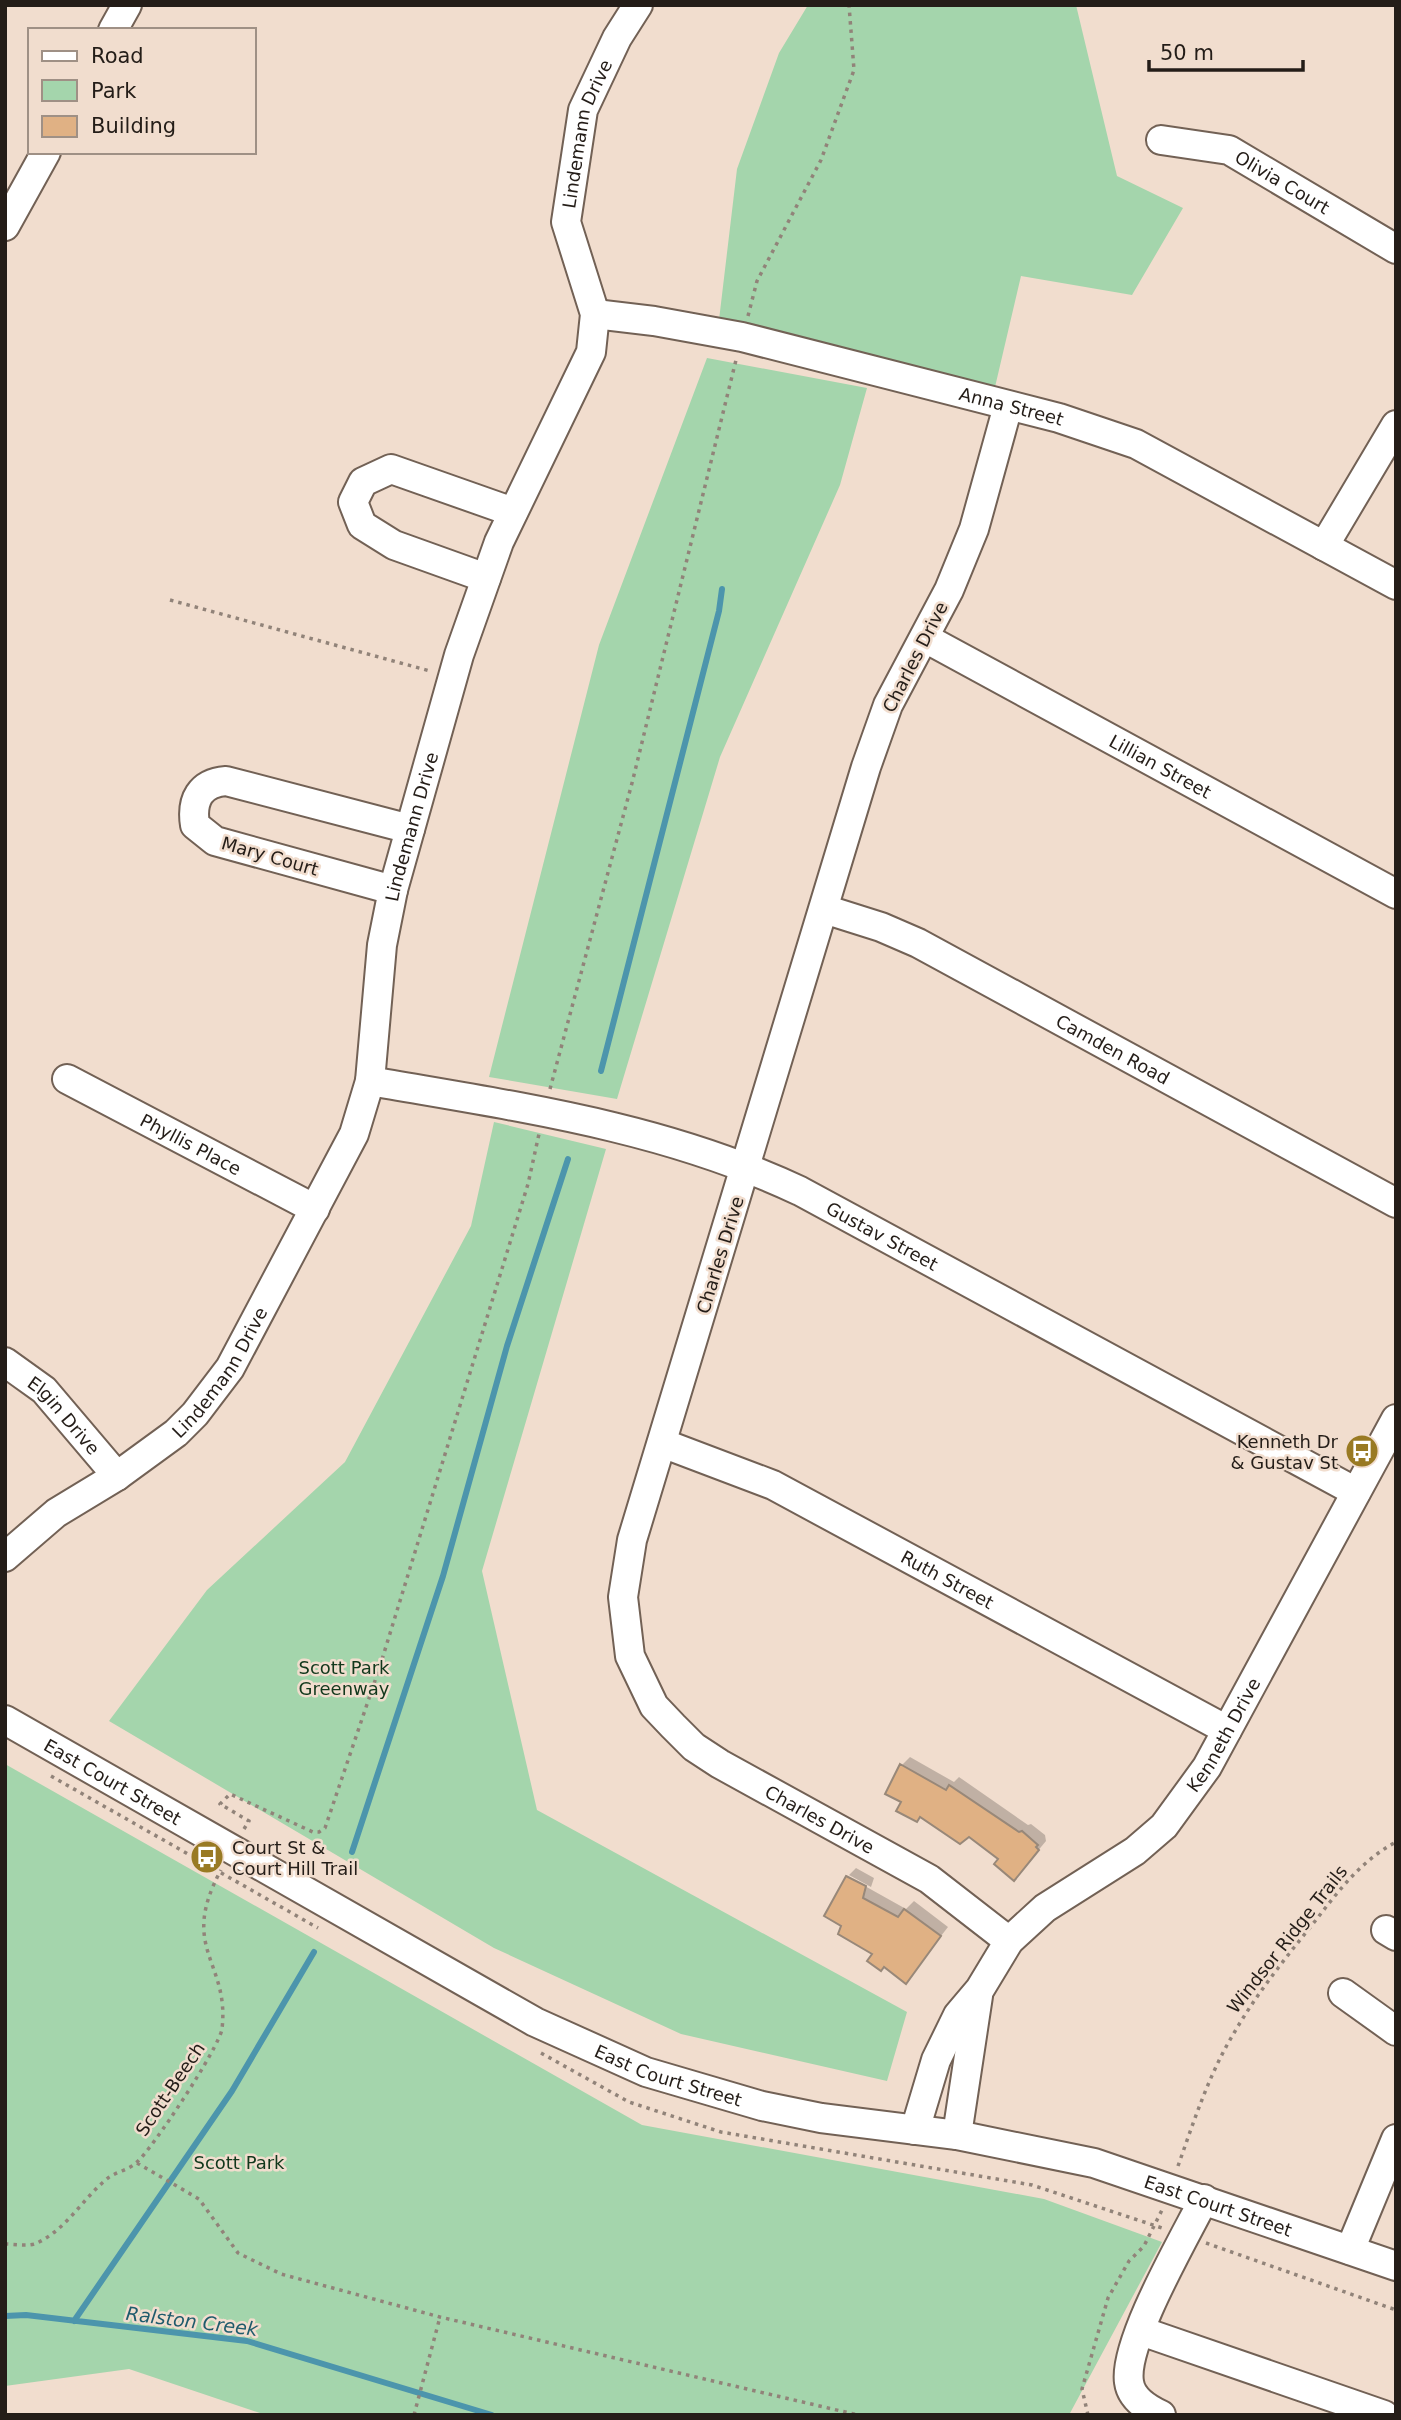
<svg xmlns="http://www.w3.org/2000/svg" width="1401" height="2420" font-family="'DejaVu Sans',sans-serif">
<rect width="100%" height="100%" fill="#f1ddce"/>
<path fill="#a4d5ac" d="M808 5H1076L1117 176 1183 208 1132 295 1021 276 995 387 719 320 737 169 779 53Z
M707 358 867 388 840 485 720 757 617 1099 489 1077 599 645Z
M494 1122 606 1149 482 1571 537 1810 907 2012 887 2081 681 2034 494 1948 109 1721 207 1590 345 1462 471 1226Z
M5 1764 642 2125 1044 2199 1162 2242 1069 2415H266L129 2369 5 2386Z"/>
<path fill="#0003" d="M910 1757 954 1782 959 1777 1028 1825 1031 1824 1045 1835 1046 1841 1022 1870 1001 1859 969 1835 903 1802 902 1765Z
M856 1868 874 1878 871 1887 849 1875Z
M847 1876 906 1909 914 1901 948 1927 906 1981 844 1926 826 1916Z"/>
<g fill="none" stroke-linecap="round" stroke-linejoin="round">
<path stroke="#4c95ac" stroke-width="6" d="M601 1071 719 611 722 589
M352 1852 443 1576 507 1346 568 1159
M5 2316 26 2315 247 2341 492 2415
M74 2321 232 2091 314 1952"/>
</g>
<path fill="#e0b184" stroke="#988879" stroke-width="2" d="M900 1764 946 1790 949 1785 1019 1832 1022 1831 1038 1845 1036 1847 1039 1850 1014 1881 994 1864 998 1859 969 1837 960 1844 920 1817 917 1822 896 1811 901 1802 885 1794Z
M846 1876 866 1886 863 1898 898 1917 904 1909 941 1936 906 1984 884 1967 881 1971 867 1961 872 1954 838 1934 841 1926 824 1916Z"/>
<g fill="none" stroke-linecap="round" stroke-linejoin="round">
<defs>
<g id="minor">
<path d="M113 30 127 5"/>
<path id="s1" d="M1161 140 1229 150 1396 249"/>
<path d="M5 226 46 152"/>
<path id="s2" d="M595 314 654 321 742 337 1059 418 1136 444 1396 585"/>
<path id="s3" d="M1008 406 974 529 949 590 888 705 866 767 632 1540 623 1597 630 1656 654 1706 673 1726 694 1747 720 1764 929 1879 1009 1941"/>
<path d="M1324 546 1396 425"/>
<path d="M486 578 394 545 362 525 353 502 363 482 391 469 513 512"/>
<path id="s4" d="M925 638 1396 894"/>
<path d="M393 890 215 841 195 825C191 800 200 783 226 781L410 829"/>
<path id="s5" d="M824 909 881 927 918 943 1396 1203"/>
<path id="s6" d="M67 1079 315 1209"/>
<path id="s7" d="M370 1081C518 1107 662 1126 800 1191L1356 1492"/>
<path id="s8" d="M5 1362 44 1390 117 1476"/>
<path id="s9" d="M662 1443 773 1485 1227 1730"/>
<path id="s10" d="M5 1557 56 1513 117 1476 176 1433 195 1414 230 1368 354 1134 370 1081 382 945 393 890 459 655 499 542 591 352 595 314 566 222 583 110 617 38 638 5"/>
<path id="s11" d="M5 1720 535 2022 646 2072 762 2106 821 2118 957 2135 1094 2163 1396 2266"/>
<path d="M1386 1930 1396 1936"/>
<path d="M1343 1993 1396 2031"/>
<path id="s12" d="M915 2130 936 2060 958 2015 980 1989 1009 1941 1045 1908 1135 1851 1164 1826 1207 1767 1396 1419"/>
<path d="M957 2135 978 1996"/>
<path d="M1350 2250 1396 2139"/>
<path d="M1141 2331 1384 2415"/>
<path d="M1161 2415C1146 2408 1131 2398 1129 2382 1123 2343 1185 2237 1204 2199"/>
</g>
</defs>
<use href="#minor" stroke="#726155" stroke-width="32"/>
<path stroke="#918379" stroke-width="3.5" stroke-dasharray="3.5 5" stroke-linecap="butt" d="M748 316 757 281 821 160 854 70 849 5
M170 600 430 671
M550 1089 632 783 736 360
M51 1776 318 1928
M244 1829 249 1821 220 1804 230 1794 313 1832H319L325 1828 380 1666 528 1184 539 1134
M541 2053 629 2102 721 2132 1032 2185 1162 2228
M137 2163 199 2199 238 2253 281 2274 440 2317 858 2415
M1178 2166C1194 2121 1209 2074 1234 2033 1257 1993 1287 1956 1316 1920 1339 1890 1362 1860 1396 1842
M1206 2243 1396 2310
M5 2244C14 2244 29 2247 37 2243 67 2229 83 2198 108 2178 116 2172 128 2170 136 2163 151 2151 219 2048 222 2029 230 1961 178 1949 221 1870
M414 2415 440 2317
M1088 2415 1082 2389 1108 2298 1129 2261 1144 2246 1162 2210"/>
<use href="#minor" stroke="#fff" stroke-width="28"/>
</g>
<defs>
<symbol id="bus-disc" viewBox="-11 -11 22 22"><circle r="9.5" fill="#997a23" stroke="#f1ddce"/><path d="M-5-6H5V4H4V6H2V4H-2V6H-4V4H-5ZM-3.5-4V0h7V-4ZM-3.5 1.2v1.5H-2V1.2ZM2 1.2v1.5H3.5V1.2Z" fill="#fff"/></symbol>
</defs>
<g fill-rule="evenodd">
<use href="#bus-disc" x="1343" y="1432" width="38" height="38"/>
<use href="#bus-disc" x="188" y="1838" width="38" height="38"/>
</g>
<g text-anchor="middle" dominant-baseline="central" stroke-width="5" stroke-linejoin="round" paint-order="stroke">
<g font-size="18" fill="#241d18" stroke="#f1ddce">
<text stroke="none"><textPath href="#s10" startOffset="1610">Lindemann Drive</textPath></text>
<text stroke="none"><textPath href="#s1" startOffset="131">Olivia Court</textPath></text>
<text stroke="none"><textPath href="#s2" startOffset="427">Anna Street</textPath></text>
<text transform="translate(915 657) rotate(-63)">Charles Drive</text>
<text stroke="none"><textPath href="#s4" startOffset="268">Lillian Street</textPath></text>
<text stroke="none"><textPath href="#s10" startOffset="875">Lindemann Drive</textPath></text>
<text transform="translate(270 856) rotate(16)">Mary Court</text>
<text stroke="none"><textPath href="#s5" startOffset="322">Camden Road</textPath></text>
<text stroke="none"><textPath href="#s6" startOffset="140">Phyllis Place</textPath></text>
<text stroke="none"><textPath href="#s7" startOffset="539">Gustav Street</textPath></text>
<text transform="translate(720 1255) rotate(-73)">Charles Drive</text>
<text stroke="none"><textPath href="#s10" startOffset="287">Lindemann Drive</textPath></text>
<text stroke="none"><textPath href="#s8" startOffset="80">Elgin Drive</textPath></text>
<text stroke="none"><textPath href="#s9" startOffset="317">Ruth Street</textPath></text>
<text stroke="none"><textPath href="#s12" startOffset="516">Kenneth Drive</textPath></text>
<text stroke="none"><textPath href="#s11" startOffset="124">East Court Street</textPath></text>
<text stroke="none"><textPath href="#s3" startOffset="1572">Charles Drive</textPath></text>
<text transform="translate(1287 1939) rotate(-52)">Windsor Ridge Trails</text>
<text stroke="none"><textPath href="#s11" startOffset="754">East Court Street</textPath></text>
<text transform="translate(170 2089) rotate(-56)">Scott-Beech</text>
<text stroke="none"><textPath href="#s11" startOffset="1321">East Court Street</textPath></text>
</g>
<g font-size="18" fill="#241d18" stroke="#f1ddce" text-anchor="end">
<text x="1338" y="1441">Kenneth Dr<tspan x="1338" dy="21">&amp; Gustav St</tspan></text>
<text x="232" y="1847" text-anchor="start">Court St &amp;<tspan x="232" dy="21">Court Hill Trail</tspan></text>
</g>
<g font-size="18" fill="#11381c" stroke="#f1ddce">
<text x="344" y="1667">Scott Park<tspan x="344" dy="21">Greenway</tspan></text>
<text x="239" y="2162">Scott Park</text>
</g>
<g font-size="19" font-style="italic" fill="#1f5b6c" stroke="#f1ddce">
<text transform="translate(192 2321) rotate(7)">Ralston Creek</text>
</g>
</g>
<rect width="1401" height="2420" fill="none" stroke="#241d18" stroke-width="14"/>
<rect x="28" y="28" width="228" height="126" fill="#f1ddce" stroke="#9f9085" stroke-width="2"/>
<rect x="42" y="51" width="35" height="10" fill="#ffffff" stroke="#9f9085" stroke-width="2"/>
<text x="91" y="63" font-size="21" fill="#241d18">Road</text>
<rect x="42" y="80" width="35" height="21" fill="#a4d5ac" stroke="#9f9085" stroke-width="2"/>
<text x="91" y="98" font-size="21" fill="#241d18">Park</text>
<rect x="42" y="116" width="35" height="21" fill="#e0b184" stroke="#9f9085" stroke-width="2"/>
<text x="91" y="133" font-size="21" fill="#241d18">Building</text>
<path d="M1149 60v10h154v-10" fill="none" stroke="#241d18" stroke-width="3.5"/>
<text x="1160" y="60" font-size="21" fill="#241d18" stroke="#f1ddce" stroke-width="5" paint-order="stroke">50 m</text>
</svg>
